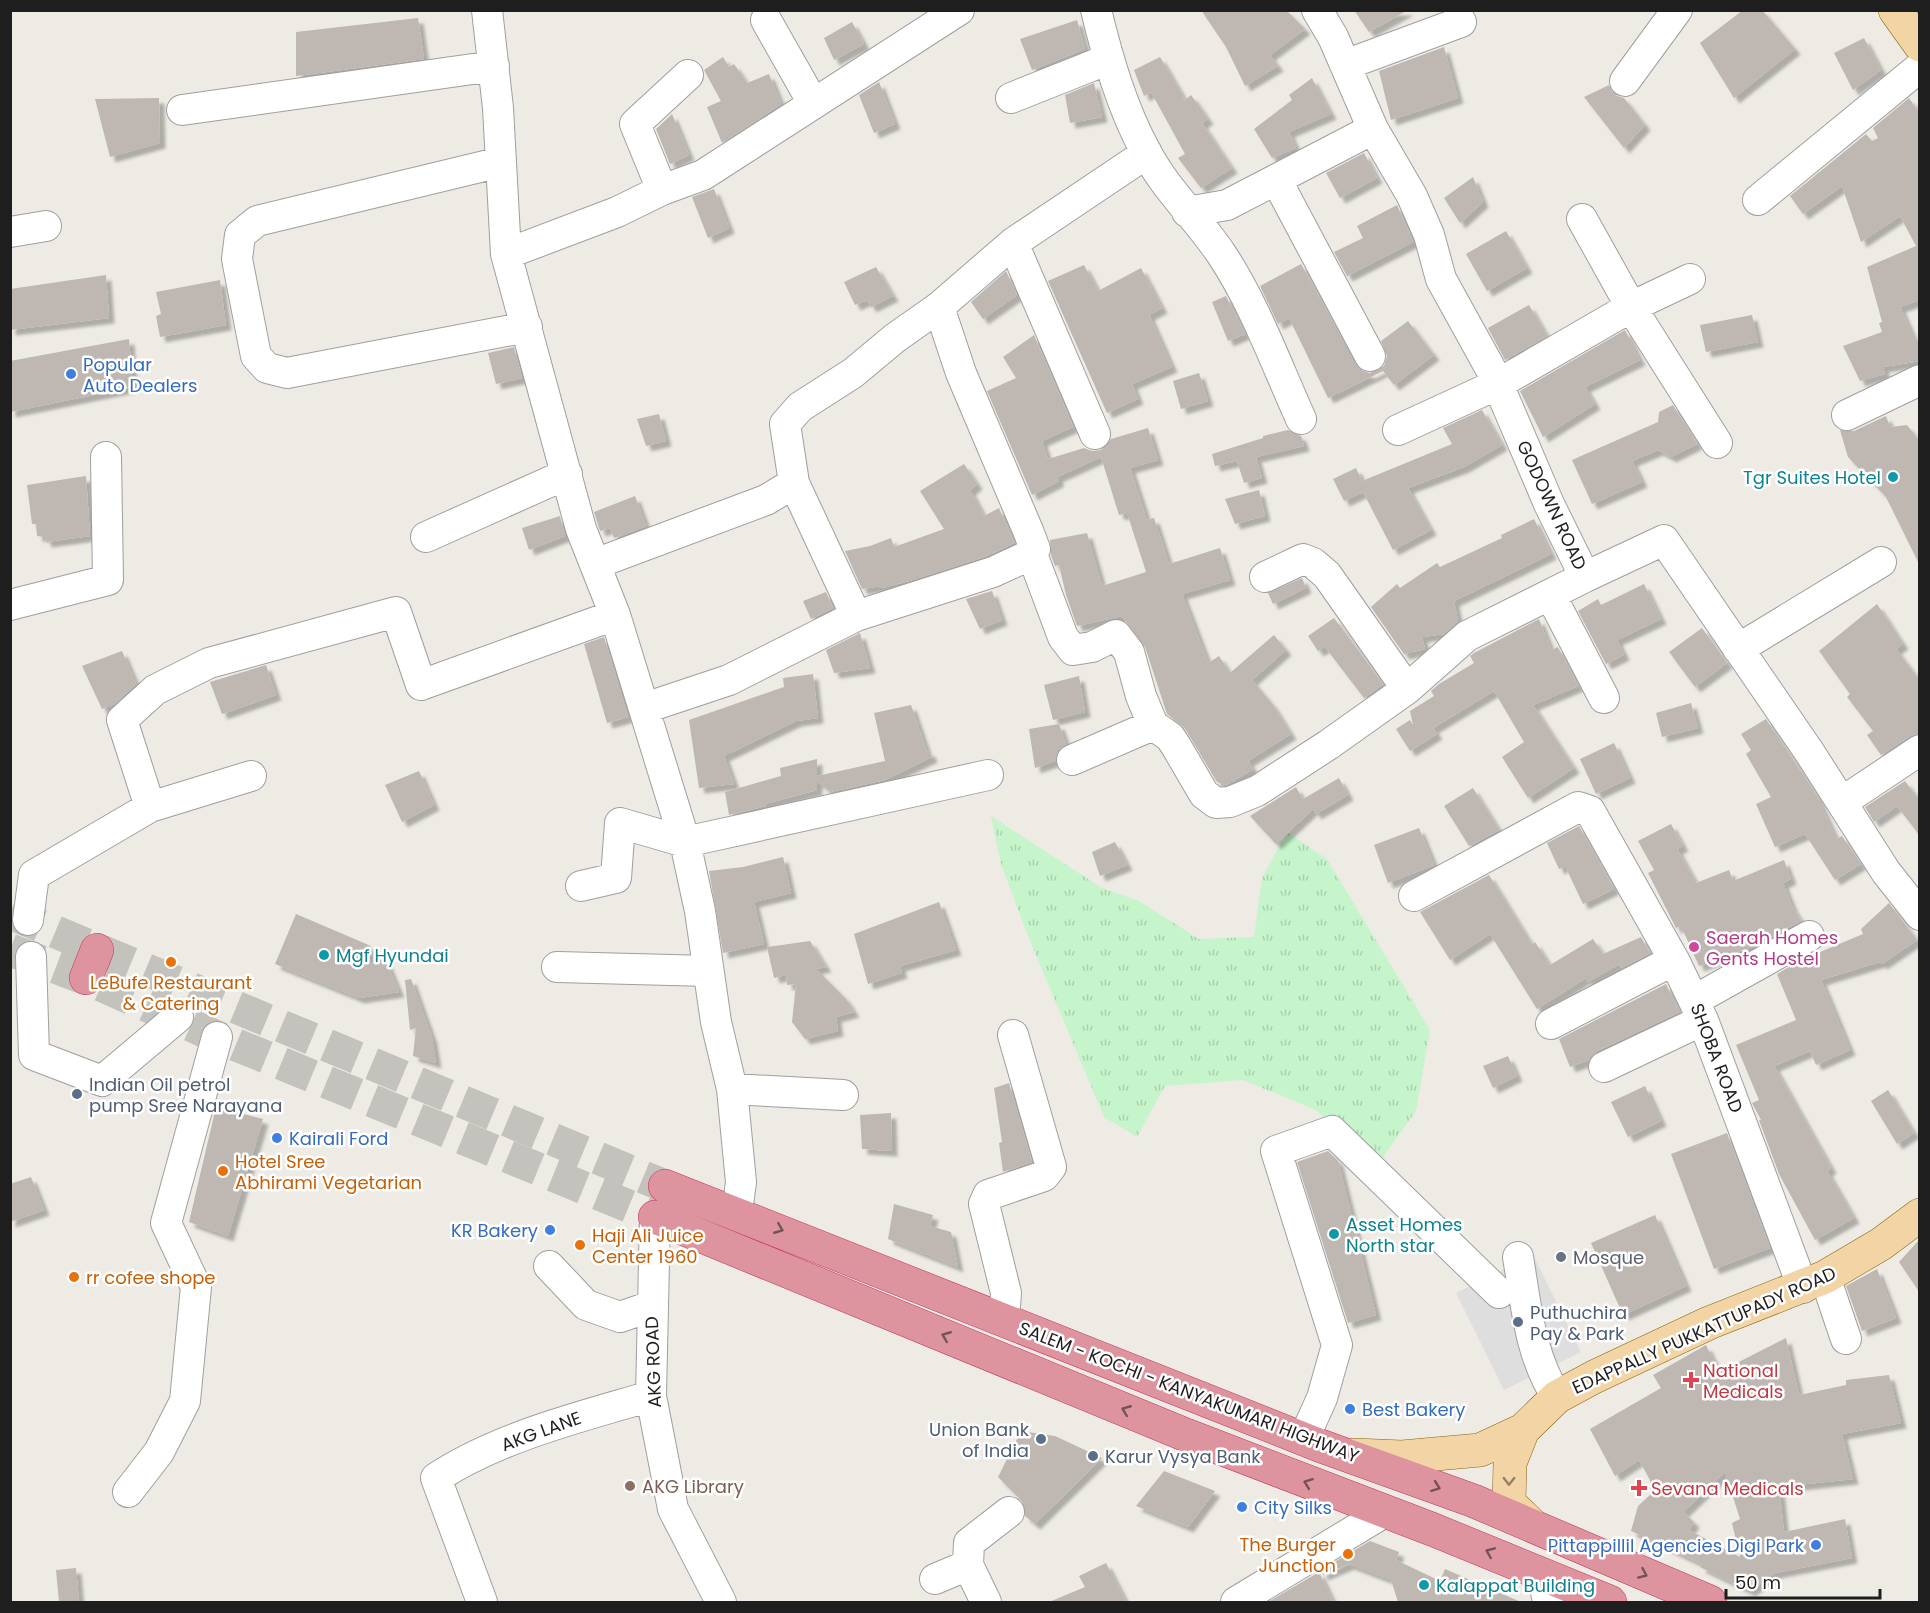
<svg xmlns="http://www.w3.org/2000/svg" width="1930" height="1613" font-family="Poppins,sans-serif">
<defs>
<pattern id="park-tufts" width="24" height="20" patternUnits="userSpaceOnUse" patternTransform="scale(1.5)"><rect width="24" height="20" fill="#c6f4cb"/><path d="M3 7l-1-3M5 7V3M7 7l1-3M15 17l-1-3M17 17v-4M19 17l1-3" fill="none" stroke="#aad1ae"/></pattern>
<filter id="shadow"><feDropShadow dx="5.5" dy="5.5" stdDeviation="1.5" flood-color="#0004"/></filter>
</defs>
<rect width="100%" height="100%" fill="#eeebe5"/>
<path fill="url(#park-tufts)" d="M991 816 1102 888 1139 901 1199 939 1254 937 1262 878 1287 832 1327 859 1430 1030 1416 1111 1375 1168 1316 1110 1243 1080 1165 1086 1137 1137 1104 1117 1028 936 1001 864Z"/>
<path fill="#dedede" d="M1533 1255 1581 1352 1504 1390 1456 1293Z"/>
<path fill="#beb7b2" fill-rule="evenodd" filter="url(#shadow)" d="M1201 10H1286L1305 29 1270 55 1278 66 1245 86 1226 47Z
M1354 10H1408L1369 32Z
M1743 10H1762L1795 49 1734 98 1700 43Z
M418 18 424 59 296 76V32Z
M1077 20 1085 49 1032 70 1020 39Z
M852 22 864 44 834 60 824 38Z
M1864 38 1881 70 1853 90 1834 53Z
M1444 47 1458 98 1391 120 1379 71Z
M723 57 729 67 734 64 747 83 769 74 781 104 722 143 707 107 721 101 704 70Z
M1160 57 1185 100 1191 95 1197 103 1208 119 1202 123 1232 168 1201 188 1178 158 1185 154 1151 92 1144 96 1134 70Z
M1312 78 1331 114 1289 132 1296 148 1272 158 1254 129 1292 100 1289 95Z
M879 82 895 124 874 133 859 95Z
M1094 83 1102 117 1070 123 1065 95Z
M1609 85 1614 95 1624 98 1645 125 1624 148 1584 97Z
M159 98 160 143 110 157 95 99Z
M1909 98 1920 114V300L1900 307 1920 353V361L1883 367 1885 374 1860 381 1843 346 1882 332 1879 323 1882 322 1867 267 1916 246 1900 216 1861 242 1842 186 1803 214 1790 196 1866 134 1872 141 1878 138 1873 128Z
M672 114 689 155 670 164 656 129Z
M1364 153 1377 178 1340 198 1326 173Z
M1473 177 1483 202 1460 223 1444 198Z
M714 189 729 228 708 238 692 197Z
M1397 205 1413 242 1347 276 1334 252 1363 238 1357 226Z
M1506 231 1527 268 1487 291 1466 254Z
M1301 264 1360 370 1370 373 1384 366 1387 356 1381 341 1408 321 1434 355 1394 385 1383 371 1328 398 1289 318 1278 324 1260 286Z
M1084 265 1098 291 1141 268 1162 308 1149 315 1172 367 1132 384 1138 399 1107 413 1048 281Z
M876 267 893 296 871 307 867 300 855 305 844 282Z
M1006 271 1017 295 983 319 971 302Z
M106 275 109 318 10 330V289Z
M220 280 226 325 160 337 156 316 161 314 156 292Z
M1226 296 1245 334 1228 341 1212 302Z
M1529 305 1547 336 1505 360 1488 328Z
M1752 315 1758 342 1706 352 1700 325Z
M1625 330 1640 360 1585 387 1595 404 1543 437 1520 391Z
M1034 335 1073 427 1042 441 1048 459 1084 448 1092 451 1101 450 1111 439 1148 428 1158 460 1130 468 1147 520 1154 518 1169 564 1220 548 1230 580 1182 594 1208 663 1219 656 1230 673 1274 635 1286 650 1252 680 1273 705 1291 734 1248 761 1253 769 1226 785 1217 782 1184 727 1167 714 1145 647 1122 616 1077 626 1066 595 1059 565 1055 566 1051 555 1050 540 1087 533 1102 586 1146 572 1127 513 1119 515 1101 457 1057 477 1059 481 1032 495 987 391 1016 378 1003 357Z
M129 339 133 387 10 412V361Z
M514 347 522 378 496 384 488 353Z
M1199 373 1208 401 1181 409 1173 381Z
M1673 405 1697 444 1671 457 1658 450 1632 461 1642 482 1592 504 1572 460 1658 422 1659 412Z
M1482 410 1502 445 1464 467 1408 488 1431 530 1393 550 1363 492 1344 501 1333 479 1356 468 1362 481 1452 444 1443 428Z
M659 414 666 441 646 446 637 419Z
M1886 416 1890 427 1907 425 1920 442V566L1886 497 1848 457 1840 430 1854 431Z
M1288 430 1301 436 1304 446 1256 457 1262 478 1244 483 1237 461 1215 466 1212 454 1263 438V436Z
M964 464 977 484 970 490 984 516 999 508 1014 543 987 556 909 581 882 588 881 586 862 589 845 551 870 546 891 538 894 547 944 529 920 491Z
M86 476 90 536 46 542 45 537 37 536 36 524H32L27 485Z
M1259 490 1265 516 1235 524 1225 499Z
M635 496 646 526 614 538 610 528 600 531 594 512Z
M560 516 565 536 529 550 522 528Z
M1534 519 1551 554 1454 601 1458 621 1444 634 1422 637 1425 649 1404 654 1371 607 1397 584 1400 588 1437 563 1440 567 1502 538 1501 535Z
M1302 578 1306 588 1273 604 1268 593Z
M1644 584 1661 619 1617 640 1624 655 1606 664 1578 611 1598 599 1601 605Z
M992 591 1002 620 980 629 966 599Z
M826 592 833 608 811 619 803 601Z
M1877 604 1903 644 1896 649 1920 681V733L1910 736 1881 755 1867 735 1873 731 1847 697 1850 694 1819 651Z
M1334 618 1383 684 1364 698 1325 647 1318 651 1308 636Z
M1539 619 1551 650 1558 647 1578 686 1533 705 1574 768 1528 798 1502 757 1524 742 1494 691 1433 728 1437 734 1410 751 1396 729 1410 720 1413 725 1410 711 1434 696 1431 691 1439 684 1474 663 1470 656 1474 653Z
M1702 628 1727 663 1695 687 1669 652Z
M860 633 870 668 834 673 826 650Z
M604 637 628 717 607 723 584 644Z
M122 651 136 684 114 704 102 709 82 666Z
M266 665 276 695 222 714 210 682Z
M813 674 818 718 796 721 724 756 734 784 699 788 689 720 784 687 783 678Z
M1079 676 1085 712 1053 720 1044 685Z
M1691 703 1698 728 1662 737 1656 713Z
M911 705 927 752 930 751 932 757 885 780 830 792 817 781V790L765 804 766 806 729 815 725 792 781 776 780 768 817 759V776L885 761 874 713Z
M1766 719 1816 794 1836 839 1842 836 1861 864 1835 880 1805 834 1775 847 1756 804 1771 797 1746 754 1751 750 1741 734Z
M1059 724 1066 744 1058 750 1055 761 1035 768 1029 729Z
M1614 743 1630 778 1596 794 1580 759Z
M419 771 434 805 402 822 385 785Z
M1339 778 1348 795 1316 814 1313 809 1276 844 1250 816 1296 787 1303 799Z
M1905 781 1920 801V836L1897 806 1874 822 1865 807Z
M1473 788 1499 830 1469 846 1444 806Z
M1671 824 1683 846 1677 849 1696 883 1729 870 1733 881 1784 860 1791 879 1783 883 1792 906 1801 921 1757 945 1699 966 1681 926 1676 928 1648 873 1654 870 1638 841Z
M1579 826 1614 889 1583 904 1565 866 1559 869 1547 843Z
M1419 828 1434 865 1388 883 1374 845Z
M1115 842 1127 865 1100 876 1092 852Z
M783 857 791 893 754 902 764 944 723 953 709 871 743 867Z
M1489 875 1532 945 1535 942 1550 965 1593 939 1603 954 1641 937 1650 953 1621 968 1619 964 1588 982 1586 978 1537 1009 1490 934 1450 960 1420 912Z
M939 902 956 950 900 966 902 973 868 984 854 934Z
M1889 903 1917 940 1882 964 1880 962 1821 980 1850 1050 1816 1065 1810 1051 1774 1066 1831 1168 1827 1171 1854 1218 1815 1240 1779 1174 1759 1120H1761L1752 1103 1759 1100 1736 1045 1796 1020 1777 974 1801 960 1863 934 1861 929Z
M296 914 371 946 369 964 385 958 399 992 359 998 275 964Z
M810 941 826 967 816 969 846 999 854 1012 836 1017 838 1031 805 1039 792 1022 796 984 787 985 786 975 774 978 767 947Z
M411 979 432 1038 436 1063 413 1056 416 1028 410 1030 405 980Z
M1666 984 1679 1012 1597 1051 1589 1060 1570 1067 1559 1039Z
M1508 1056 1517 1076 1493 1088 1483 1066Z
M1009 1083 1032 1162 1003 1172 999 1143 1002 1142 994 1088Z
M1645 1086 1661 1121 1628 1137 1611 1102Z
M1888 1090 1914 1133 1897 1144 1871 1101Z
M216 1107 263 1119 228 1236 189 1222Z
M891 1113 892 1151 862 1149 860 1115Z
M1727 1133 1770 1248 1714 1269 1671 1154Z
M1328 1151 1338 1161 1376 1315 1348 1323 1297 1162Z
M31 1177 44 1210 10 1222V1184Z
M894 1204 933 1215 930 1226 951 1232 958 1267 888 1239Z
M1655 1215 1686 1286 1623 1315 1591 1243Z
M1920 1239V1293L1899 1262Z
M1877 1269 1896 1318 1862 1331 1846 1286Z
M1786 1338 1799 1395 1846 1385V1380L1889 1375 1901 1423 1842 1434 1853 1479 1779 1487 1784 1532 1845 1519 1852 1558 1775 1573 1750 1591 1700 1567 1702 1564 1631 1531 1638 1506 1650 1495V1480L1639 1460 1615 1476 1590 1429 1661 1388 1653 1375 1706 1345 1719 1372ZM1725 1472 1740 1519 1732 1523 1740 1557 1689 1530 1694 1522 1683 1512Z
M1021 1431 1055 1436 1102 1458 1035 1524 1025 1516 1022 1501 998 1477Z
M1164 1471 1215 1491 1188 1527 1136 1506Z
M1370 1541 1399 1552 1396 1560 1440 1581 1445 1569 1521 1602H1398L1391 1580 1349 1564 1323 1575 1321 1570Z
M1106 1563 1126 1602H1049L1085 1587 1079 1576Z
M76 1568 79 1602H59L56 1570Z
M1319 1572 1333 1602H1268Z"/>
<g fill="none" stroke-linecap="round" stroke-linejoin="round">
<path stroke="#c4c2bd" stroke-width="33" stroke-dasharray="33 16" stroke-linecap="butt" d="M10 913 665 1186
M10 950 92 981 217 1037 655 1217"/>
<defs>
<path id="minor" d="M487 10 498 108 506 254 581 529 615 615 685 842 700 911 716 1022 732 1089 741 1182 737 1212
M1096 10C1108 59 1122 108 1146 152 1166 190 1198 219 1222 255 1255 305 1276 364 1301 419
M1317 10 1333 37 1373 129 1412 196 1429 235 1441 279 1494 375 1549 504 1585 577 1664 540 1810 753 1886 872 1920 915
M766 20 813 103
M1345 65 1461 22
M1625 81 1677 10
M1011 98 1109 59
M182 110 494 66
M501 162 257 221 240 235 237 259 256 356 267 368 287 373 527 327
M1277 181 1370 356
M662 190 635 124 688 75
M1758 200 1920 67
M1187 212 1227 205 1373 129
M1582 219 1631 307 1717 443
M10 232 46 226
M1013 243 1095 434
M506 254 617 212 662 190 703 175 959 10
M939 307 961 373 1029 533 1035 549 1032 554 1063 637 1073 650 1092 647 1116 635 1129 652 1141 696 1153 725 1170 737 1176 746 1204 794 1216 803 1230 802 1257 791 1328 745 1407 689 1467 636 1585 577
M1847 415 1920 380
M1398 430 1498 384 1631 307 1690 279
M794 483 856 616
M426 537 567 474
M595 564 766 500 794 483 785 424 800 407 853 373 895 338 939 307 1013 243 1147 153
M1265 577 1303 559 1313 563 1327 575 1407 689
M1551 596 1604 698
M10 605 108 580 106 457
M1738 649 1881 562
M645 708 729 680 856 616 993 572 1032 554
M1072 760 1153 725
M1842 802 1920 750
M150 807 251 776
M581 886 616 878 620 823 685 842 988 775
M1414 896 1578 807 1590 811 1674 960
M28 920 34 875 150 807 122 720 155 690 209 663 396 612 421 685 615 615
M31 957 34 1055 102 1081 178 1017
M557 967 708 971
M1695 1000 1809 936
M1551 1024 1674 960 1703 1020 1803 1288
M1604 1067 1703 1020
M732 1089 843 1095
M655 1217 651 1396 673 1509 721 1602
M1518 1257C1526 1305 1530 1356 1557 1397
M549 1266 586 1305 620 1317 652 1306
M1825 1277 1846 1339
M1004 1319 1006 1293 984 1204 988 1195 1044 1176 1051 1167 1013 1035
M1304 1438 1322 1398 1337 1345 1276 1151 1332 1131 1499 1293
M128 1492 159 1452 185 1401 196 1287 166 1223 217 1037
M968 1565 969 1543 1009 1512
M1543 1577 1548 1602
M935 1579 968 1565 986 1602
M482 1602 436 1478C498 1437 580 1417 651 1396
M1236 1602 1383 1513"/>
<path id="major" d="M1895 10 1920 45
M1523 1430 1510 1463 1509 1503 1532 1525
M1355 1455 1402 1457 1480 1450 1523 1430 1557 1397 1594 1377 1709 1323 1825 1277 1881 1244 1920 1215"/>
<path id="highway" d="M86 978 97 950
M665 1186 1321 1446 1474 1501 1710 1602
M655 1217 1186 1435 1434 1530 1610 1602"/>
</defs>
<use href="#minor" stroke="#9f9f9f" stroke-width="32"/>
<use href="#major" stroke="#88650f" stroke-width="34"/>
<use href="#highway" stroke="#c73662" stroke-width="34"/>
<use href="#minor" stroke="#fff" stroke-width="30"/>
<use href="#major" stroke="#f2d4a5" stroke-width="33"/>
<use href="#highway" stroke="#dd949e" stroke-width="33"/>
</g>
<defs><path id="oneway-chevron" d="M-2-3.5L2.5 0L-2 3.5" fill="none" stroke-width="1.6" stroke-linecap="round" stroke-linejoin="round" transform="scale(1.5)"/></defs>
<g stroke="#745358">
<use href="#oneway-chevron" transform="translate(779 1229) rotate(22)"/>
<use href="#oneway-chevron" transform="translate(946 1336) rotate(-158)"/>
<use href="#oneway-chevron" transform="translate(1126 1410) rotate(-158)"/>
<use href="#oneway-chevron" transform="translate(1308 1483) rotate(-159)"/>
<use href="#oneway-chevron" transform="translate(1436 1487) rotate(21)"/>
<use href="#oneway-chevron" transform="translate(1490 1552) rotate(-157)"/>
<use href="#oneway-chevron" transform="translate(1643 1574) rotate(24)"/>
</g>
<use stroke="#938268" href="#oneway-chevron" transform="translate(1509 1481) rotate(91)"/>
<g fill="#3f7fe0" stroke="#fff" stroke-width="2">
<circle cx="71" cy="374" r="6"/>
<circle cx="277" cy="1138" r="6"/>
<circle cx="550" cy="1230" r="6"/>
<circle cx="1350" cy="1409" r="6"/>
<circle cx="1242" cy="1507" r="6"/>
<circle cx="1816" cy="1545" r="6"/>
</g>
<g fill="#0f9aa8" stroke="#fff" stroke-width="2">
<circle cx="1893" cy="477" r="6"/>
<circle cx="324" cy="955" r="6"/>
<circle cx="1334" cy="1234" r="6"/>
<circle cx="1424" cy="1585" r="6"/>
</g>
<circle fill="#d1479c" stroke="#fff" stroke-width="2" cx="1694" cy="947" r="6"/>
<g fill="#e8710a" stroke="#fff" stroke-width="2">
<circle cx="171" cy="962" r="6"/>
<circle cx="223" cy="1171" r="6"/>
<circle cx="580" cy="1245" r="6"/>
<circle cx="74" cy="1277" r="6"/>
<circle cx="1348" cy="1554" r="6"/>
</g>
<g fill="#5c6f8a" stroke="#fff" stroke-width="2">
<circle cx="77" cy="1094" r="6"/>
<circle cx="1518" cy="1322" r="6"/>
<circle cx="1041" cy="1439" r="6"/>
<circle cx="1093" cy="1456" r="6"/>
</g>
<circle fill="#6b7280" stroke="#fff" stroke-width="2" cx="1561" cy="1257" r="6"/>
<g fill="#e0444e" stroke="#fff" stroke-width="2">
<path d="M1688 1371h6v6h6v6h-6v6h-6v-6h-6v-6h6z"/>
<path d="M1636 1479h6v6h6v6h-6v6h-6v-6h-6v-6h6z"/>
</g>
<circle fill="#8d6e63" stroke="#fff" stroke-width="2" cx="630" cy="1486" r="6"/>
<g text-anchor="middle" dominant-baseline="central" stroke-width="5" stroke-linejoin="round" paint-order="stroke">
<g font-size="18" fill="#366cbe" stroke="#fff" text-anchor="start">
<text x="83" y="364">Popular<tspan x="83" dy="21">Auto Dealers</tspan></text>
<text x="289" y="1138">Kairali Ford</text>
<text x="538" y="1230" text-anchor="end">KR Bakery</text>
<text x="1362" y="1409">Best Bakery</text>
<text x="1254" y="1507">City Silks</text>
<text x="1804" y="1545" text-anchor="end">Pittappillil Agencies Digi Park</text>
</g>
<g font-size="18" fill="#0d838f" stroke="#fff" text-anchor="start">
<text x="1881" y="477" text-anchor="end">Tgr Suites Hotel</text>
<text x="336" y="955">Mgf Hyundai</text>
<text x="1346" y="1224">Asset Homes<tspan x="1346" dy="21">North star</tspan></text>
<text x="1436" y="1585">Kalappat Building</text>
</g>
<g font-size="18" fill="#1e1e1e" stroke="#fff">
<text transform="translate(1552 505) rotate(65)">GODOWN ROAD</text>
<text transform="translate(1717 1058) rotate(69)">SHOBA ROAD</text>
<text transform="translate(1704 1330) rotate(-24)">EDAPPALLY PUKKATTUPADY ROAD</text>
<text transform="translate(653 1362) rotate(-92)">AKG ROAD</text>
<text transform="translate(1189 1392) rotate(21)">SALEM - KOCHI - KANYAKUMARI HIGHWAY</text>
<text transform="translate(541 1431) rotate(-20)">AKG LANE</text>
</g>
<g font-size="18" fill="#b23c85" stroke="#fff" text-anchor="start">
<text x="1706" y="937">Saerah Homes<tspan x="1706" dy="21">Gents Hostel</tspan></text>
</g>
<g font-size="18" fill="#c56008" stroke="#fff" text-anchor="start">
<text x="171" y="982" text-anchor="middle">LeBufe Restaurant<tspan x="171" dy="21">&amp; Catering</tspan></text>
<text x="235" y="1161">Hotel Sree<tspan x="235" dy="21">Abhirami Vegetarian</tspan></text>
<text x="592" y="1235">Haji Ali Juice<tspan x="592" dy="21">Center 1960</tspan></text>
<text x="86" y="1277">rr cofee shope</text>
<text x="1336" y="1544" text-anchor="end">The Burger<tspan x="1336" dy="21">Junction</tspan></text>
</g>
<g font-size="18" fill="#4e5e75" stroke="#fff" text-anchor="start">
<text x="89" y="1084">Indian Oil petrol<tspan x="89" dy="21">pump Sree Narayana</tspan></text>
<text x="1530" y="1312">Puthuchira<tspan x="1530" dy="21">Pay &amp; Park</tspan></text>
<text x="1029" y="1429" text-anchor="end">Union Bank<tspan x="1029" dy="21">of India</tspan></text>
<text x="1105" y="1456">Karur Vysya Bank</text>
</g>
<g font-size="18" fill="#5b616d" stroke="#fff" text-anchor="start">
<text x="1573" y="1257">Mosque</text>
</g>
<g font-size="18" fill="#be3a42" stroke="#fff" text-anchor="start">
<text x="1703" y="1370">National<tspan x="1703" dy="21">Medicals</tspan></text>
<text x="1651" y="1488">Sevana Medicals</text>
</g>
<g font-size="18" fill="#785e54" stroke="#fff" text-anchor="start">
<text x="642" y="1486">AKG Library</text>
</g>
</g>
<rect width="1930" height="1613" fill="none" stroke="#1e1e1e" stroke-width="24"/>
<path d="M1726 1589v9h154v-9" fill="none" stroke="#1e1e1e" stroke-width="3"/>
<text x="1735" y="1589" font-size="18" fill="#1e1e1e" stroke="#ffffff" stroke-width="4.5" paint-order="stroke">50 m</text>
</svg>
